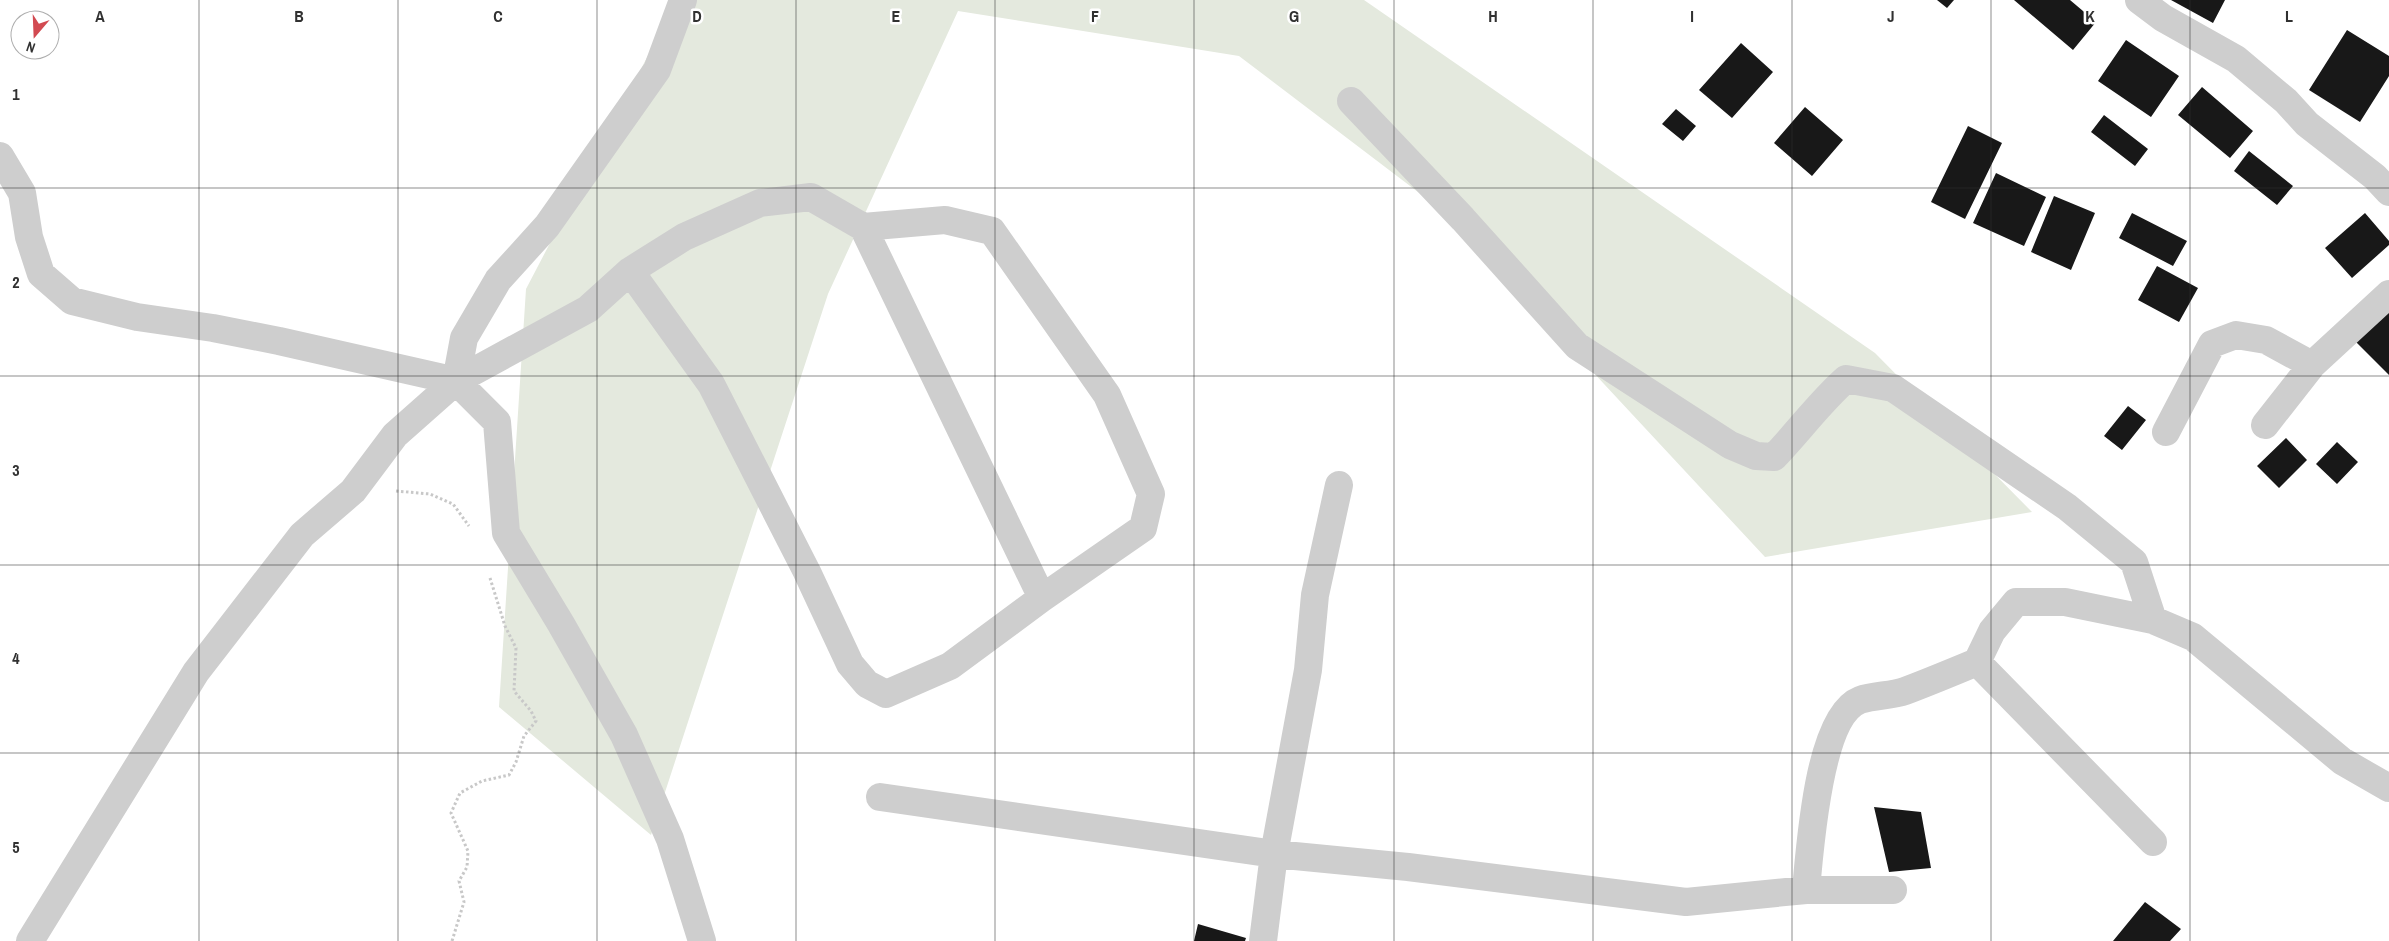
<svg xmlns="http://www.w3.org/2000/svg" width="2389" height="941" font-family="'Archivo Narrow',sans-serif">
<rect width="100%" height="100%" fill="#fff"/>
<path fill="#e4e9de" d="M677 0H1364L1875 353 2032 512 1765 557 1443 211 1239 56 958 11 828 294 651 835 499 707 526 289Z"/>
<path fill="#181818" d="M1937 0H1954L1947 8Z
M2014 0H2070L2096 22 2073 50Z
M2171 0H2225L2213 23Z
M2347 30 2389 56V76L2360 122 2309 90Z
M2126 40 2179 76 2151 117 2098 81Z
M1741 43 1773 72 1732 118 1699 90Z
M2202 87 2253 131 2230 158 2178 115Z
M1805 107 1843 140 1812 176 1774 143Z
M1676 109 1696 126 1683 141 1662 124Z
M2104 115 2148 149 2135 166 2091 132Z
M1968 126 2002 143 1965 219 1931 202Z
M2249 151 2293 186 2277 205 2234 171Z
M1996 173 2046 197 2024 246 1973 223Z
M2054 196 2095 213 2071 270 2031 252Z
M2132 213 2187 241 2173 266 2119 238Z
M2365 213 2389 241V245L2352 278 2325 248Z
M2157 266 2198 288 2179 322 2138 300Z
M2389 301V375L2355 341Z
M2128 406 2146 420 2122 450 2104 436Z
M2286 438 2307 460 2279 488 2257 466Z
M2337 442 2358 462 2337 484 2316 464Z
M1874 807 1921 812 1931 868 1889 872Z
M2145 902 2181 929 2170 941H2113Z
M1198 924 1246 938 1245 941H1194Z"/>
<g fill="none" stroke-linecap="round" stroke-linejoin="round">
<path stroke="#c8c8c8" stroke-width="3" stroke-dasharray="2.5 2.5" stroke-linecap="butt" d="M396 491 430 494 453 504 469 526
M452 941 464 902 459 881 467 867 468 851 451 813 460 793 482 781 509 775 516 762 524 736 536 721 531 711 514 691 516 648 505 626 490 578"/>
<path stroke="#cecece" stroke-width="28" d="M683 0 657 70 547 226 498 280 464 338 456 381 497 422 506 533 561 624 624 735 670 839 702 941
M2139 0 2163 18 2236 59 2286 101 2307 124 2375 177 2389 192
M1351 101 1463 219 1577 346 1730 445 1756 456 1774 457C1799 431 1820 402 1846 379L1893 388 2067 507 2134 562 2153 620
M0 156 22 193 29 237 41 274 72 301 137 317 213 328 279 341 456 381
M630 271 711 384 807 572 850 664 867 684 886 694 950 666 1042 598
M2265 425 2312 365 2389 294
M2166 432 2212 344 2236 335 2266 340 2312 365
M1977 662 2153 842
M880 797 1274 854 1308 670 1315 595 1339 485
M1806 890C1810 849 1818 716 1860 700 1874 695 1891 696 1905 691 1929 682 1953 672 1977 662L1992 631 2016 602H2065L2153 620 2193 637 2342 761 2389 788
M30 941 196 672 302 535 353 491 395 435 456 381 588 309 630 271 684 237 760 203 811 197 863 227 945 220 992 231 1107 395 1151 494 1143 528 1042 598 863 227
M1263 941 1274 854 1408 867 1686 902 1806 890H1893"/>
</g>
<path fill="none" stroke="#313131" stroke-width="1" stroke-opacity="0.55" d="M199 0V941M398 0V941M597 0V941M796 0V941M995 0V941M1194 0V941M1394 0V941M1593 0V941M1792 0V941M1991 0V941M2190 0V941M0 188H2389M0 376H2389M0 565H2389M0 753H2389"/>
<g font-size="16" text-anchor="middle" font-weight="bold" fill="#313131" stroke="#fff" stroke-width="5" stroke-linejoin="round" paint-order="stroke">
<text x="100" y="22">A</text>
<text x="299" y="22">B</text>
<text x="498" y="22">C</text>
<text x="697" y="22">D</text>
<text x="896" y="22">E</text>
<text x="1095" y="22">F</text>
<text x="1294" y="22">G</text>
<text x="1493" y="22">H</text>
<text x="1692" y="22">I</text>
<text x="1891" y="22">J</text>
<text x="2090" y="22">K</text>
<text x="2289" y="22">L</text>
<text x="16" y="100">1</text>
<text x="16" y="288">2</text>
<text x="16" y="476">3</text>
<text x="16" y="664">4</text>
<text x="16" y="853">5</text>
</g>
<g transform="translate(35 35) rotate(199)"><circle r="24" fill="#ffffff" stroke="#adadad"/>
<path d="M0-4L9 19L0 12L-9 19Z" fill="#d24a51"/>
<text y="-8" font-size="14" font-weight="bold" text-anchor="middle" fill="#313131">N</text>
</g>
</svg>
